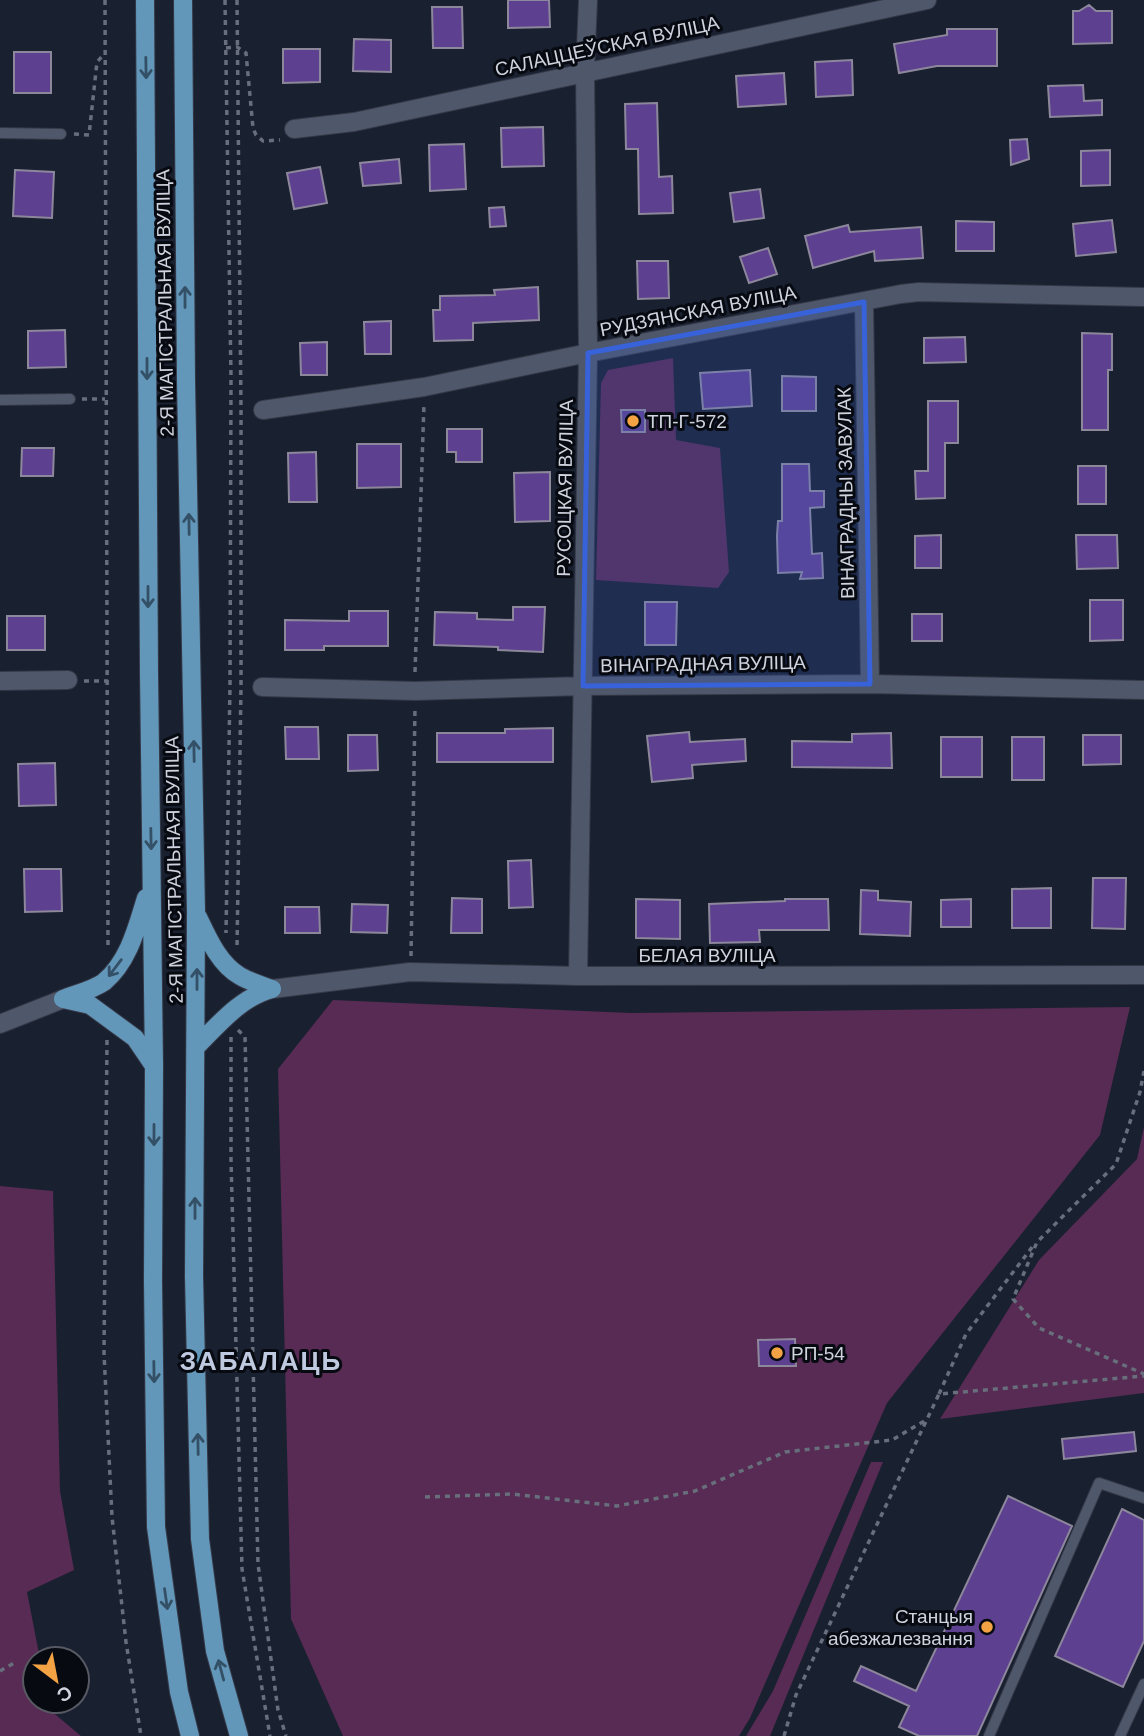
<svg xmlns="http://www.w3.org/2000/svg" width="1144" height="1736" font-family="Arial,sans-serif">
<rect width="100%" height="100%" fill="#192030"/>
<path fill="#572b53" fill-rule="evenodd" d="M673 358 676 440 720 448 729 572 718 588 596 580 601 383 608 370ZM621 410H645V432H622Z
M333 1000 631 1013 1130 1007 1100 1135 887 1403 750 1718 739 1736H343L291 1619 278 1069ZM795 1339 796 1365 759 1366 758 1340Z
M1144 1127V1393L940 1419 1039 1260 1137 1159Z
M0 1186 53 1191 60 1491 74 1570 27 1592 40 1659H35V1701H48L50 1710 81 1736H0Z
M871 1462H883L770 1736H746L773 1691Z"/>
<path fill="#5d408f" stroke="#8d879c" stroke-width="2" d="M508 0H549L550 27 508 28Z
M1089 5 1096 11H1112V43L1073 44V11H1079Z
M432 7H462L463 48H433Z
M947 29H997V66H937L899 73 894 44 947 35Z
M354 39 391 40V72L353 71Z
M283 49H320V82L283 83Z
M14 52H51V93H14Z
M852 60 853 95 816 97 815 62Z
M784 73 786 104 738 107 736 76Z
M1083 85 1084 101 1102 100V115L1050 117 1048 86Z
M657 103 659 177 672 176 673 213 639 214 638 149H626L625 104Z
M543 127 544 166 502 167 501 128Z
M1027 139 1029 159 1011 165 1010 140Z
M464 144 466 189 430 191 429 145Z
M1110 150V185L1081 186V151Z
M399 159 401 183 363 186 360 163Z
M320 167 327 203 294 209 287 173Z
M15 170 54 172 52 218 13 216Z
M760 189 764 218 734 222 730 193Z
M504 207 506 226 490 227 489 208Z
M1112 220 1116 252 1076 256 1073 224Z
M956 221 994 222V251H956Z
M848 225 850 232 921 227 923 258 875 261 874 251 813 268 805 236Z
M768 248 777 274 749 283 740 257Z
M637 261H668L669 298 638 299Z
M538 287 539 320 473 323V340L434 341 433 310H440V296L495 295 494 290Z
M391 321V354H365L364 322Z
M65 330 66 367 28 368V331Z
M1082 333 1112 334V370H1108V430H1082Z
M965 337 966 362 924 363V338Z
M327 342V375H301L300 343Z
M750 370 752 406 703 409 700 373Z
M782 376 816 377V411H782Z
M928 401H958V443H945V498L916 499 915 471H928Z
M621 410H645V432H622Z
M447 429H482V462H456V452H447Z
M357 444H401V487L357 488Z
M22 448H54L53 476H21Z
M316 452 317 502H289L288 453Z
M782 464H809L810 491H824V507L810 508 812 554 822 553 823 578 800 579 802 572 778 573 777 536 778 521H782Z
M1078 466H1106V504H1078Z
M550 472V521L515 522 514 473Z
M941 535V568H915V536Z
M1076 535H1117L1118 568 1077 569Z
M1090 600H1123V640L1090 641Z
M645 602H677L676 645H645Z
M513 607H545L543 652 498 650V647L434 645 435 612 477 613V619L513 620Z
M349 611H388V646H324V650H285V620L349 621Z
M912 614H942V641H912Z
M7 616H45V650H7Z
M285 727H318L319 759H286Z
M553 728V762H437V733H505V729Z
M689 732 690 742 745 739 746 761 692 765 693 778 652 782 647 736Z
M891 733 892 768 792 767V741L852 742V734Z
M348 735H377L378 770 348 771Z
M1083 735H1121V764L1083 765Z
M941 737H982V777H941Z
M1012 737H1044V780H1012Z
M55 763 56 805 19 806 18 764Z
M531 860 533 907 509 908 508 861Z
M24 869H61L62 911 25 912Z
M1093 878H1126L1125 929 1092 928Z
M1051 888V928H1012V889Z
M861 890 878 891V900L911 902 910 936 860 934Z
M452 898 482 899V933H451Z
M636 899 680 900V939L636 938Z
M785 899H828L829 930H759L760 942 710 943 709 904 785 901Z
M971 899V927H941V900Z
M352 904 388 905 387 933 351 932Z
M285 907H319L320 933H285Z
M795 1339 796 1366H759L758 1340Z
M1134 1432 1136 1451 1064 1459 1062 1439Z
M1008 1496 1072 1526 977 1736H919L899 1727 909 1706 854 1681 861 1666 916 1691Z
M1122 1509 1144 1520V1641L1123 1687 1055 1656Z"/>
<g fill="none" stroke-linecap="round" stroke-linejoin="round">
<defs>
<path id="lane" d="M0 133 61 134
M0 400 70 399
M989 1736 1099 1483 1144 1498
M1120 1736 1144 1684"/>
<path id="street" d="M294 129 354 122 927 0
M864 302 870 684
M263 410 424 387 588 353 901 294 919 292 1144 297
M0 681 68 680
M262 687 415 691 583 686 870 684 1144 690
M578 976 588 353 585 71 588 0
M272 989 410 972 578 976 1144 975
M0 1024 63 999"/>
<path id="primary" d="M145 0 149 673 154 1066 153 1281 156 1527 179 1692 190 1736
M183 0 186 381 196 912 194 1276 200 1539 215 1651 239 1736
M198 917C208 938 219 964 240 976 250 982 262 985 272 989
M63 999C75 994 93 990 104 982 129 961 137 927 146 898
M63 999 90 1005 135 1038 154 1066
M196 1047C218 1025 241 997 272 989"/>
</defs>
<use href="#lane" stroke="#353947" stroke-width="12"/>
<use href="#street" stroke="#353947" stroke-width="20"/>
<use href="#primary" stroke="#353947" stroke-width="20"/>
<path stroke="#686e7c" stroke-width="3.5" stroke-dasharray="5 5" stroke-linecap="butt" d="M105 0 108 949
M225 0 231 377 230 686 226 933
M237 0 241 410V686L237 948
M226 48 237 47 246 53 253 128 256 135 263 141 280 140
M74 134 89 135 97 62 105 53
M82 399H105
M415 672 424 404
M84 681H108
M411 956 415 708
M238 1030 245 1037 258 1564 278 1710 286 1736
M231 1037V1160L242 1569 270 1736
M107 1040 104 1353 112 1517 126 1642 141 1736
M1144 1071 1140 1092 1116 1164 1037 1242 1013 1299 1039 1328 1144 1374
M939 1394 966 1334 1033 1246
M425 1497 512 1494 617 1506 695 1491 785 1452 892 1440 926 1420
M0 1671 16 1662
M784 1736 796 1695 939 1394 1144 1376"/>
<use href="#lane" stroke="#4f576a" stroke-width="10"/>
<use href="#street" stroke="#4f576a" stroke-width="18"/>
<use href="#primary" stroke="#6297ba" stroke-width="18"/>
</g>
<defs><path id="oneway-shaft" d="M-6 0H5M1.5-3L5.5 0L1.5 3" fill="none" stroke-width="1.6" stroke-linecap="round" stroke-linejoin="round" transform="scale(1.75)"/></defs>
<g stroke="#345066">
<use href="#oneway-shaft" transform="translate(146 68) rotate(89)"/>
<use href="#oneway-shaft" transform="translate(185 297) rotate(-90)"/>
<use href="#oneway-shaft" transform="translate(147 369) rotate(90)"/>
<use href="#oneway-shaft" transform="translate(189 524) rotate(-91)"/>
<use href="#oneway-shaft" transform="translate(148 597) rotate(90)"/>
<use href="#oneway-shaft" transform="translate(194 751) rotate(-91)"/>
<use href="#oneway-shaft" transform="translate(151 839) rotate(89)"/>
<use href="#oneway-shaft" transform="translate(115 968) rotate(127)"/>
<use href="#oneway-shaft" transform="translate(197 979) rotate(-90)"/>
<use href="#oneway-shaft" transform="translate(154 1135) rotate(90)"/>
<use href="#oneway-shaft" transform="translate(195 1208) rotate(-90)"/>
<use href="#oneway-shaft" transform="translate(154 1372) rotate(89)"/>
<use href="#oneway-shaft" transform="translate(198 1444) rotate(-91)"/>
<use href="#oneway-shaft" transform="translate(166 1599) rotate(82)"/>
<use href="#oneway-shaft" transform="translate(221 1670) rotate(-105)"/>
</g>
<path fill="#3862d9" fill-opacity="0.2" stroke="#3862d9" stroke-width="5" stroke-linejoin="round" d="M864 302 870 684 583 686 588 353Z"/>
<g fill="#f4a344" stroke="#070a11" stroke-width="2.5">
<circle cx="633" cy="421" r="7"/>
<circle cx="777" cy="1353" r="7"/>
<circle cx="987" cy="1627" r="7"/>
</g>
<g text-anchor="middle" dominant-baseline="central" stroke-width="6" stroke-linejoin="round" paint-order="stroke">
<g font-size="19" fill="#ced3de" stroke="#070a11">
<text transform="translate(607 46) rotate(-12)">САЛАЦЦЕЎСКАЯ ВУЛІЦА</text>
<text transform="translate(165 303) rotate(-91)">2-Я МАГІСТРАЛЬНАЯ ВУЛІЦА</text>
<text transform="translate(698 311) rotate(-11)">РУДЗЯНСКАЯ ВУЛІЦА</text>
<text transform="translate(565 488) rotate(-89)">РУСОЦКАЯ ВУЛІЦА</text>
<text transform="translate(846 493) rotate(-91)">ВІНАГРАДНЫ ЗАВУЛАК</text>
<text transform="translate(703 664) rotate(-1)">ВІНАГРАДНАЯ ВУЛІЦА</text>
<text transform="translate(174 870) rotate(-91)">2-Я МАГІСТРАЛЬНАЯ ВУЛІЦА</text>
<text x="707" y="955">БЕЛАЯ ВУЛІЦА</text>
</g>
<g font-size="19" fill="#ced3de" stroke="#070a11" text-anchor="start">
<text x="647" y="421">ТП-Г-572</text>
<text x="791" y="1353">РП-54</text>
<text x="973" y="1616" text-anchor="end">Станцыя<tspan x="973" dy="22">абезжалезвання</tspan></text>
</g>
<g font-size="26" font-weight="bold" letter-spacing="2" fill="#bfc9df" stroke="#070a11">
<text x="261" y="1361">ЗАБАЛАЦЬ</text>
</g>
</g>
<g transform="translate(56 1680) rotate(148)"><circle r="33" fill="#070a11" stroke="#575a63" stroke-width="2"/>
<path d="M0-5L12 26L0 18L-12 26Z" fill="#f4a344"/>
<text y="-10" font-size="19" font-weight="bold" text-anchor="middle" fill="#ced3de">С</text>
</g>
</svg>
